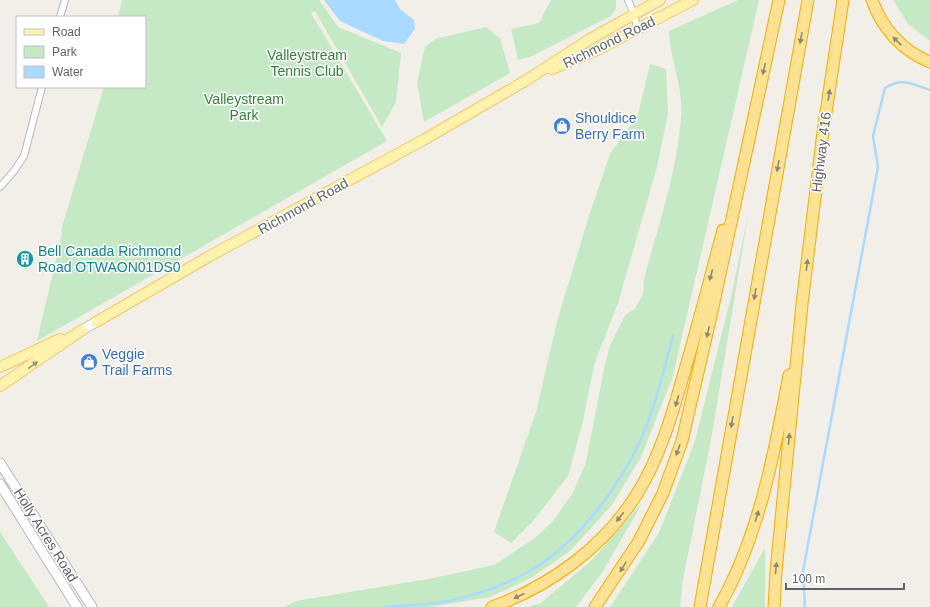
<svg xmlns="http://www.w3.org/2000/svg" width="930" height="607" font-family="Helvetica,sans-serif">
<rect width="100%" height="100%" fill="#f1efe8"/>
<path fill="#c5e8c5" d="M122 0H319L338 27 401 53 396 102 382 127 315 11 311 13 387 141 37 341 61 238 62 227 104 87H145V17H118Z
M551 0H616V9L611 16 532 56 518 60 511 29 539 23Z
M738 0H759L673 376 641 457 612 505 570 551 531 578 490 597 430 607H284L296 601 434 578 494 565 535 538 552 522 573 493 586 462 604 369 609 348 625 315 635 309 643 294 644 279C658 227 677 172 681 118 684 89 670 60 669 31Z
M893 0H930V41L908 24Z
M486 27 500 38 510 73 424 122 417 82 425 47 435 39Z
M650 64 666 69 668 113 657 167 618 303 594 365 583 421 568 476 533 521 511 543 494 532 536 412 558 318 590 213 610 154 638 115Z
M748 216 711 440 683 579 680 607H610L659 533 695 441 731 297Z
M643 502 603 571 576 607H529L541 603 592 560Z
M0 532 49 607H0Z
M765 548V607H732Z"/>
<path fill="#aadaff" d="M324 0H395L400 9 414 20 415 29 404 44 383 41 340 21Z"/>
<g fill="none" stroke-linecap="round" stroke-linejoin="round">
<path stroke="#aadaff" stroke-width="2.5" d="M385 607C405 605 428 605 448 601 476 595 508 584 533 569 581 540 623 482 644 432 657 401 664 368 673 336
M805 607 803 571 878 167 873 136 885 88C902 77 912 84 930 90"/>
<defs>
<path id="minor" d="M628 0 634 14 637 28
M60 17 65 0
M0 187 14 171 24 156 42 87"/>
<path id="secondary" d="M82 330 96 322
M0 463 92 607
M0 484 77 607"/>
<path id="primary" d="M552 69 597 50 693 0
M96 322 210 256 425 139 525 81 590 39 660 0
M0 367 60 339
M0 386 82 330"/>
<path id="motorway" d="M872 0C882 28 902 51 930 62
M492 607C550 586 604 547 637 494 660 457 672 415 684 373 698 326 710 278 723 230
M595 607 639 541 663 493 682 441 711 316 779 0
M700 607 808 0
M719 607C759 536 774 455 789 375
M774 607 776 571 802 304 823 132 843 0"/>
</defs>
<use href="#minor" stroke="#b5b8bc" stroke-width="8"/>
<use href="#secondary" stroke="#b6babf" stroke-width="11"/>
<use href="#primary" stroke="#f2c960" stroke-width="12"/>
<use href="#motorway" stroke="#f9ab00" stroke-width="13"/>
<use href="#minor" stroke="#fff" stroke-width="6"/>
<use href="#secondary" stroke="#fff" stroke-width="9"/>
<use href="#primary" stroke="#fff2af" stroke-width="10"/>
<use href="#motorway" stroke="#fde293" stroke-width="11"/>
</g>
<defs><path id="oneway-solid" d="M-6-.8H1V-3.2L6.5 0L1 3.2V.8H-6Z"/></defs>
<g fill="#8e8975">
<use href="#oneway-solid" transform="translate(801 38) rotate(100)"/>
<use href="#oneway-solid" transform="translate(897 41) rotate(-136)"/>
<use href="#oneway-solid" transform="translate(764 69) rotate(103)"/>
<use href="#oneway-solid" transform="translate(829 95) rotate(-81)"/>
<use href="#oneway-solid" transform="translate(778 166) rotate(100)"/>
<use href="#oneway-solid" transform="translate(807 265) rotate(-83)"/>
<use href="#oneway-solid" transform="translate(711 275) rotate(105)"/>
<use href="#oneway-solid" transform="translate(755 294) rotate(100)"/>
<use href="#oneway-solid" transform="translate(708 332) rotate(103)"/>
<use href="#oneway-solid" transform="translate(677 401) rotate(106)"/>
<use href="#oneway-solid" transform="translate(732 422) rotate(100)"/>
<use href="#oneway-solid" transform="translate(789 439) rotate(-85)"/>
<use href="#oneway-solid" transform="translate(678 450) rotate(109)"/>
<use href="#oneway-solid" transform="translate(757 516) rotate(-73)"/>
<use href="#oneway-solid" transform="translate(620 517) rotate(129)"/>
<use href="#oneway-solid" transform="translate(623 567) rotate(122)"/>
<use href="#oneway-solid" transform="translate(776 568) rotate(-85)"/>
<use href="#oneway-solid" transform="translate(519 596) rotate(155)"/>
</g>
<use fill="#979581" href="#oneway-solid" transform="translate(33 365) rotate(-36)"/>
<defs>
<symbol id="shop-disc" viewBox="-11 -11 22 22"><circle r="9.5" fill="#3f7fe0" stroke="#fff"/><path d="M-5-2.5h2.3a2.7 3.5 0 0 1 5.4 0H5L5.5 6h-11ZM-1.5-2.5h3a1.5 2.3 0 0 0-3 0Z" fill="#fff"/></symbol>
<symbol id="building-disc" viewBox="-11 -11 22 22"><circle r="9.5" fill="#0f9aa8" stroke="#fff"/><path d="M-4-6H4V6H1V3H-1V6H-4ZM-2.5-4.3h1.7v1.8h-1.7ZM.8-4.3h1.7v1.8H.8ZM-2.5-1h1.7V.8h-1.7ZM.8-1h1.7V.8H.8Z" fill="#fff"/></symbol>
</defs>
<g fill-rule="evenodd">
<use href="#shop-disc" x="552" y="116" width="20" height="20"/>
<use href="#building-disc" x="15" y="249" width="20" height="20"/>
<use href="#shop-disc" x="79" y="352" width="20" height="20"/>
</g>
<g text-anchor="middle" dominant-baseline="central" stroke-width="3" stroke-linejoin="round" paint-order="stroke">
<g font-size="14" fill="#5f6368" stroke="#fff">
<text transform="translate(609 42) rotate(-26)">Richmond Road</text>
<text transform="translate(821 152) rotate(-83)">Highway 416</text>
<text transform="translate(303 206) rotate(-29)">Richmond Road</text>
<text transform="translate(46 535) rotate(58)">Holly Acres Road</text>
</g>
<g font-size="14" fill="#348238" stroke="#fff">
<text x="307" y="55">Valleystream<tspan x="307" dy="16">Tennis Club</tspan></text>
<text x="244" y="99">Valleystream<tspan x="244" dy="16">Park</tspan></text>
</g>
<g font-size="14" fill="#366cbe" stroke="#fff" text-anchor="start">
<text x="575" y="118">Shouldice<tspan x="575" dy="16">Berry Farm</tspan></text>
<text x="102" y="354">Veggie<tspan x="102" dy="16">Trail Farms</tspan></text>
</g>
<g font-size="14" fill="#0d838f" stroke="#fff" text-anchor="start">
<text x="38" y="251">Bell Canada Richmond<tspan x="38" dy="16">Road OTWAON01DS0</tspan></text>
</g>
</g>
<rect x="16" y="16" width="130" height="72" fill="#ffffff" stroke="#bfc1c3"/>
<rect x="24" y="29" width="20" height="6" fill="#fff2af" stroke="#bfc1c3"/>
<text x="52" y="36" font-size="12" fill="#5f6368">Road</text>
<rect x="24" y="46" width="20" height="12" fill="#c5e8c5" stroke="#bfc1c3"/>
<text x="52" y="56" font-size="12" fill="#5f6368">Park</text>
<rect x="24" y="66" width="20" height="12" fill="#aadaff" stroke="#bfc1c3"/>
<text x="52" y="76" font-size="12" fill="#5f6368">Water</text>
<path d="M786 583v6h118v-6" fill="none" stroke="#5f6368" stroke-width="2"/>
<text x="792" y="583" font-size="12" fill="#5f6368" stroke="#ffffff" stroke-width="3" paint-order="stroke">100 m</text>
</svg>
